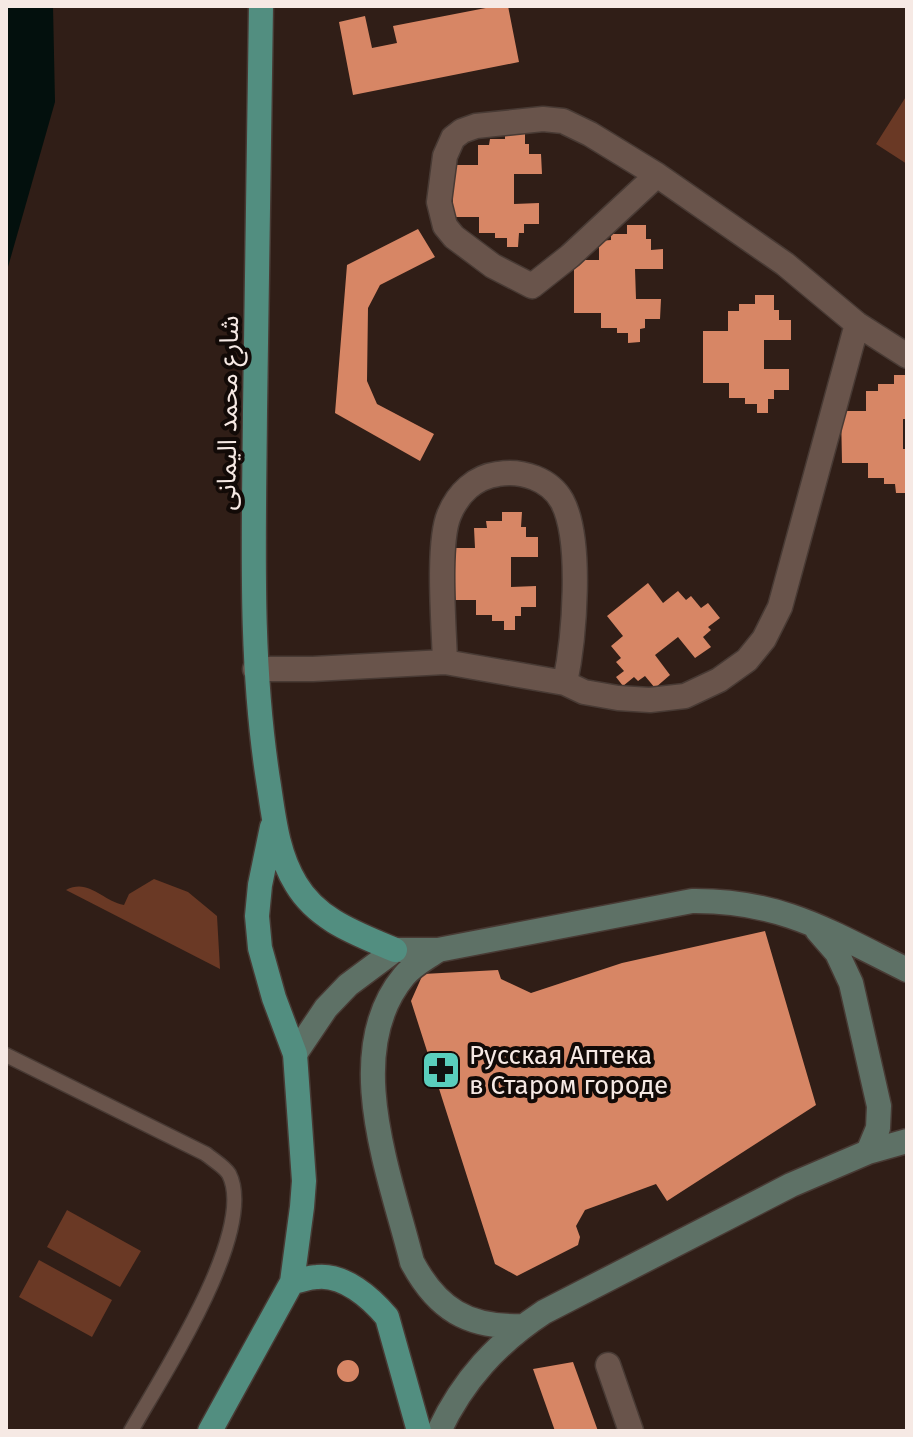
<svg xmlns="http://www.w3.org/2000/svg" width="913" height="1437" font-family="'Fira Sans','Noto Sans Arabic',sans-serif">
<rect width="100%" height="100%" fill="#301e17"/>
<path fill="#6a3925" d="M907 95V164L876 144Z
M154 879 188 892 217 916 220 969 66 890C89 878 102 901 124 905L129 894Z
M67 1210 141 1251 120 1287 47 1247Z
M39 1260 112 1300 92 1337 19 1297Z"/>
<path fill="#03100d" d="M6 6H53L55 102 6 274Z"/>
<path fill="#d78665" d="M496 6H508L519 62 353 95 339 22 365 16 372 48 397 43 393 26Z
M525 129V144H529V154H541L542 174H514V204L539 203V224H524V233H519L518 247H507V238H495V233H479V217H453V165H478V145H489L490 139H505V130Z
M627 225H646V239H651V250L663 249V269H635L636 299H661L660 319H645V328L640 329V342L628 343V333H617V328H601V313H574V260H599V241L611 240V234H627Z
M418 229 435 257 380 285 368 308 367 381 377 404 434 434 420 461 335 413 347 265Z
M755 295H774V310H779V320H791V340H764V369H789V390H774V399H768V413H757V404H745V398H729V383H703V331H728V311H739V304H755Z
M894 375H907V419H903V449H907V493H896L895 484H884V478H868V463H842L841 411H866V391H878V384H894Z
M502 512H522L521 527H526V537H538V557H511V587L536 586V607H521V616H515V630H504V621H492V615H476V600H450V548H475L474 528H487L486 521H502Z
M648 583 663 603 678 591 686 600 691 596 701 608 708 603 720 618 708 627 711 630 703 637 711 647 695 658 678 637 655 655 670 675 655 688 645 676 638 681 634 677 623 686 616 677 624 671 616 662 621 658 611 646 623 636 607 616Z
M765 931 816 1105 667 1201 656 1184 585 1210 576 1226 580 1237 578 1245 517 1276 495 1264 411 1001 423 974 498 970 501 979 531 993 622 963Z
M337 1371a11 11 0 1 1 22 0a11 11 0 1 1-22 0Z
M573 1362 598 1431H555L533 1369Z"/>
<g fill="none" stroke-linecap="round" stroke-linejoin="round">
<defs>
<path id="service" d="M6 1055 206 1154C213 1160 225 1167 229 1174 258 1231 160 1379 131 1431"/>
<path id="minor" d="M657 175 570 256 532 286 493 266 454 237 445 226 439 202 445 156 453 138 462 131 476 126 543 119 563 121 590 134 657 175 785 264 857 324 907 356
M445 662C444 627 437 544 449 515 458 493 475 477 498 474 522 470 550 479 562 501 583 540 574 640 565 683
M255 669H313L445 662 565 683 584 692 618 698 650 700 685 696 719 680 747 660 764 639 780 607 857 324
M608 1365 631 1431"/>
<path id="secondary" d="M817 930 837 953 851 983 879 1106 878 1128 868 1152
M438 950C427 958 413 965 404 976 340 1053 391 1177 412 1262 437 1309 468 1328 522 1326
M295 1054 326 1008 348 985 395 950H438L692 901C781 900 830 932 907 970
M439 1431C463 1380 497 1343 544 1312L791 1185 868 1152 907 1141"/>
<path id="primary" d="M261 6C259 141 257 276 255 411 254 536 249 662 269 786 274 820 278 855 296 884 318 921 358 934 395 950
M292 1282C300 1281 309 1277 317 1277 344 1274 371 1298 387 1317L419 1431
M210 1431 292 1282 302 1207 304 1181 295 1054 274 998 260 948 257 916 260 885 272 827"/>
</defs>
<use href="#service" stroke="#483a34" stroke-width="17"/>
<use href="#minor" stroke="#483a34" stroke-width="27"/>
<use href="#secondary" stroke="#483a34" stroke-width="27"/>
<use href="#primary" stroke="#483a34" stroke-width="27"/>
<use href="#service" stroke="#69544b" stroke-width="14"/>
<use href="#minor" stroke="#69544b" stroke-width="24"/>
<use href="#secondary" stroke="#5e7166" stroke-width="24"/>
<use href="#primary" stroke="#528e80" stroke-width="24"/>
</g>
<defs>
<symbol id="pharmacy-square" viewBox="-11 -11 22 22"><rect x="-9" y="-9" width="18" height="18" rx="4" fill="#5acebd" stroke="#120a07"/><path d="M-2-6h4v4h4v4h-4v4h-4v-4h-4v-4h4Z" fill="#111"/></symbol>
</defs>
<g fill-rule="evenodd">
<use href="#pharmacy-square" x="419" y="1048" width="44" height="44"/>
</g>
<g text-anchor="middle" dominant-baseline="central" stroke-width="8" stroke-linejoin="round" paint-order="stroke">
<g font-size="26" fill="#f6e9e4" stroke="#120a07">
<text transform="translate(228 413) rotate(-89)">شارع محمد اليمانى</text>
</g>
<g font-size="26" fill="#f6e9e4" stroke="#120a07" text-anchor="start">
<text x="469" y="1055">Русская Аптека<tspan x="469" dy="30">в Старом городе</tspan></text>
</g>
</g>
<rect width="913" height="1437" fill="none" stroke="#f6e9e4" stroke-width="16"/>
</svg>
